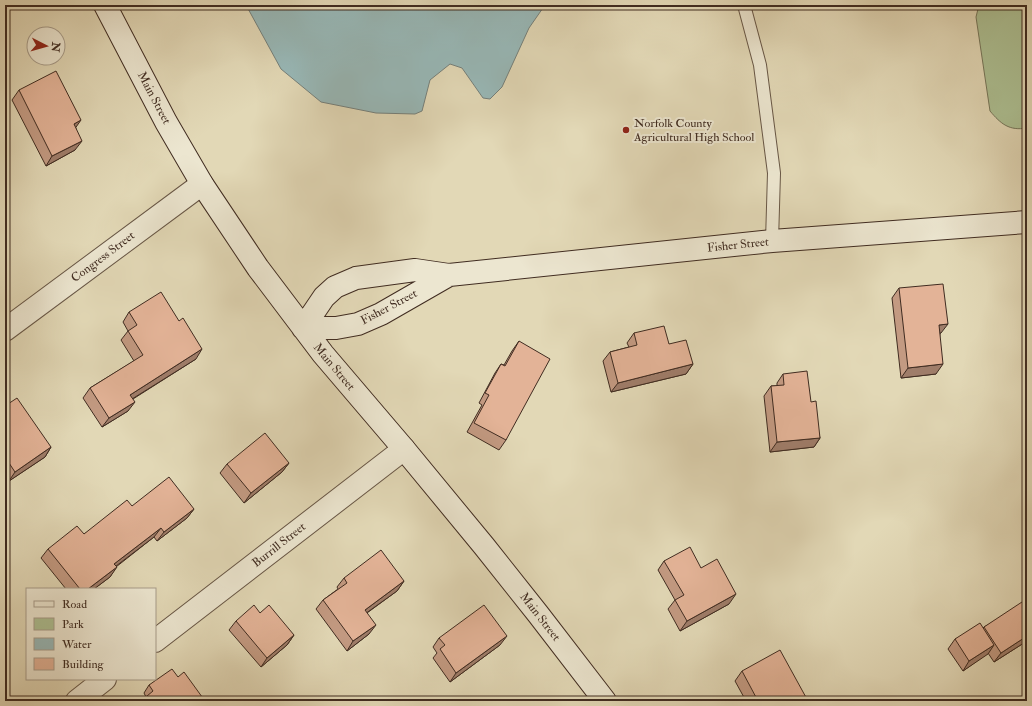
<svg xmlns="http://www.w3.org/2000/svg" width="1032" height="706" font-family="'IM FELL Double Pica',serif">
<rect width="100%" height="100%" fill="#e2d8b6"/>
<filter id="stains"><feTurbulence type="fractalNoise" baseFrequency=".005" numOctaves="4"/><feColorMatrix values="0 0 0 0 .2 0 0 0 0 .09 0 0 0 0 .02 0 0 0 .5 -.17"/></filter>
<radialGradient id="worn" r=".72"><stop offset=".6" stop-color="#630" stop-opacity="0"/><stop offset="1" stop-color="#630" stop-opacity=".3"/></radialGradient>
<path fill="#adc093" stroke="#76765a" d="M979 5H1027V128C1009 131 1001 124 990 111L976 17Z"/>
<path fill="#98b8b7" stroke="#75807b" d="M246 5H545L529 28 502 87 490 99 483 98 462 68 450 64 430 80 422 111 415 114 376 113 321 102 281 69Z"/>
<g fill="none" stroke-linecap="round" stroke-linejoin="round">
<defs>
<path id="service" d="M744 5 760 65 774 173 772 241"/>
<path id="minor" d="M5 330 202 184
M155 641 404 449
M77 701 105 679"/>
<path id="secondary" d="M105 5 166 122 202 184 258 268 323 354 404 449 484 546 538 614 605 701
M303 328 324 297 335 287 356 278 415 270 449 275 772 241 1027 222
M303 328H336L358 324 381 314 449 275"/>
</defs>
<use href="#service" stroke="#685746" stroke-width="14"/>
<use href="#minor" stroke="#685746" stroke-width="24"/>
<use href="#secondary" stroke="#402c21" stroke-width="24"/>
<use href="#service" stroke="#ece6d0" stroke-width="12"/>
<use href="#minor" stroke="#ece6d0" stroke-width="22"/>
<use href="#secondary" stroke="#ece6d0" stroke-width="22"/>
</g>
<path fill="#c39a82" stroke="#402c21" d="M19 90 76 128 75 150 46 166 12 100Z
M899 288 941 333H940L936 374 901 378 892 298Z
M129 312 196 359 133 399 128 411 102 427 83 398 90 388 134 361 121 340 128 331 123 322Z
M1027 321V331L1026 323Z
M634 333 669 344 693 364 686 374 611 392 603 361 610 352 629 347 627 343Z
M519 341 506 440 499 450 467 432 482 405 479 403 495 373 501 364 504 365 512 351Z
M783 374 811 402 820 438 814 447 770 452 764 396 771 386H777V383Z
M5 406 51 447 45 457 9 481 5 476Z
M289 463 282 472 244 503 220 473 227 464Z
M132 506 194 509 187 518 157 541 154 537 116 567 110 577 94 589H66L41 558 48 549 84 534Z
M664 561 701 568 729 604 680 631 668 609 675 600 658 570Z
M344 578 404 581 397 591 367 613 369 634 347 651 316 609 323 600 338 589 337 587Z
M1027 603V641L994 662 988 653 963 671 948 649 955 639 983 628 984 627Z
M260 613 294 635 287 645 261 667 229 630 236 621Z
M439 638 500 645 450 682 433 658 437 653 433 647Z
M742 671 808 701H746L735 681Z
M178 677 146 697 144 693 149 685Z"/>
<path fill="#9f7d6a" stroke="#402c21" d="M81 120 74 130V124Z
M82 141 75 150 46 166 52 156Z
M948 324 941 333 932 334 939 325Z
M202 349 196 359 124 404 130 395Z
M693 364 686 374 611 392 618 383Z
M943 364 936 374 901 378 908 368Z
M135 402 128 411 102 427 109 418Z
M820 438 814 447 770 452 777 442Z
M51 447 45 457 9 481 15 472Z
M289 463 282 472 244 503 251 493Z
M194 509 187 518 157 541 164 532Z
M161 528 154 537 107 573 114 564Z
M117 567 110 577 94 589H88Z
M404 581 397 591 358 619 365 610Z
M736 594 729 604 680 631 687 621Z
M376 625 369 634 347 651 353 641Z
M294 635 287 645 261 667 267 658Z
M507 636 500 645 450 682 456 673Z
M1027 636V641L994 662 1001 653Z
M994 645 988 654 963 671 969 661Z"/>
<path fill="#e3b397" stroke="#402c21" d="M56 71 81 120 74 124 82 141 52 156 19 90Z
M943 284 948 324 939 325 943 364 908 368 899 288Z
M161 292 179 321 183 318 202 349 130 395 135 402 109 418 90 388 143 355 128 331 137 325 129 312Z
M664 326 669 344 686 340 693 364 618 383 610 352 637 345 634 333Z
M519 341 550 359 506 440 474 423 489 395 485 393 501 364 505 366Z
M807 371 811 402 816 401 820 438 777 442 771 386 784 385 783 374Z
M17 398 51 447 15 472 5 457V406Z
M265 433 289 463 251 493 227 464Z
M169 477 194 509 164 532 161 528 114 564 117 567 88 589H80L48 549 77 526 84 534 127 500 132 506Z
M690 547 701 568 717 559 736 594 687 621 675 600 684 595 664 561Z
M381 550 404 581 365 610 376 625 353 641 323 600 347 583 344 578Z
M1025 600 1027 603V636L1001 653 984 627Z
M254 605 260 613 269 605 294 635 267 658 236 621Z
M484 605 507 636 456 673 440 649 445 645 439 638Z
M980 623 994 645 969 661 955 639Z
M780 650 808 701H758L742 671Z
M172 669 178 677 184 672 205 701H141L153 691 149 685Z"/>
<circle fill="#8f2418" stroke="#ece6d0" stroke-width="1.5" cx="626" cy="130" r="4"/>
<g text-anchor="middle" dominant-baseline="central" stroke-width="4" stroke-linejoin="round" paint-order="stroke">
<g font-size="12" fill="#402c21" stroke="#ece6d0">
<text transform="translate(154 98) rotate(62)">Main Street</text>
<text transform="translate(738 245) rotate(-6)">Fisher Street</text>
<text transform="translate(103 257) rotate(-37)">Congress Street</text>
<text transform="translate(389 307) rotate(-28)">Fisher Street</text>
<text transform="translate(334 367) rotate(50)">Main Street</text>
<text transform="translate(279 545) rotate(-38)">Burrill Street</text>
<text transform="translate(540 617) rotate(52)">Main Street</text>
</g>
<g font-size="12" fill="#402c21" stroke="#ece6d0" text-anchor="start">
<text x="634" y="123">Norfolk County<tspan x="634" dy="14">Agricultural High School</tspan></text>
</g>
</g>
<rect width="1032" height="706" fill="none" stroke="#e2d8b6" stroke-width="20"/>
<rect x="6" y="6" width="1020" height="694" fill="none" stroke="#402c21" stroke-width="2"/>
<rect x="10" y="10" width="1012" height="686" fill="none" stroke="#402c21"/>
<rect x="26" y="588" width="130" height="92" fill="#ece6d0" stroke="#a79c8a"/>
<rect x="34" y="601" width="20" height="6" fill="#ece6d0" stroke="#a79c8a"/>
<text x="62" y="608" font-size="12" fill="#402c21">Road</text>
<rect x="34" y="618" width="20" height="12" fill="#adc093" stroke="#a79c8a"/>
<text x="62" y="628" font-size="12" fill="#402c21">Park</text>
<rect x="34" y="638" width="20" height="12" fill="#98b8b7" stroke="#a79c8a"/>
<text x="62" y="648" font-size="12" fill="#402c21">Water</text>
<rect x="34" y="658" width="20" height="12" fill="#e3b397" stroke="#a79c8a"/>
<text x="62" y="668" font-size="12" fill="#402c21">Building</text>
<g transform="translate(46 46) rotate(96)"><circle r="19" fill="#ece6d0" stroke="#a79c8a"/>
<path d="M0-3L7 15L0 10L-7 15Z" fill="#8f2418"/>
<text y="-6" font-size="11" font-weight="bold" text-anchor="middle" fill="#402c21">N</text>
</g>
<rect width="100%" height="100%" filter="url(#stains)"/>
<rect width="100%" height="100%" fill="url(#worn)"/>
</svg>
